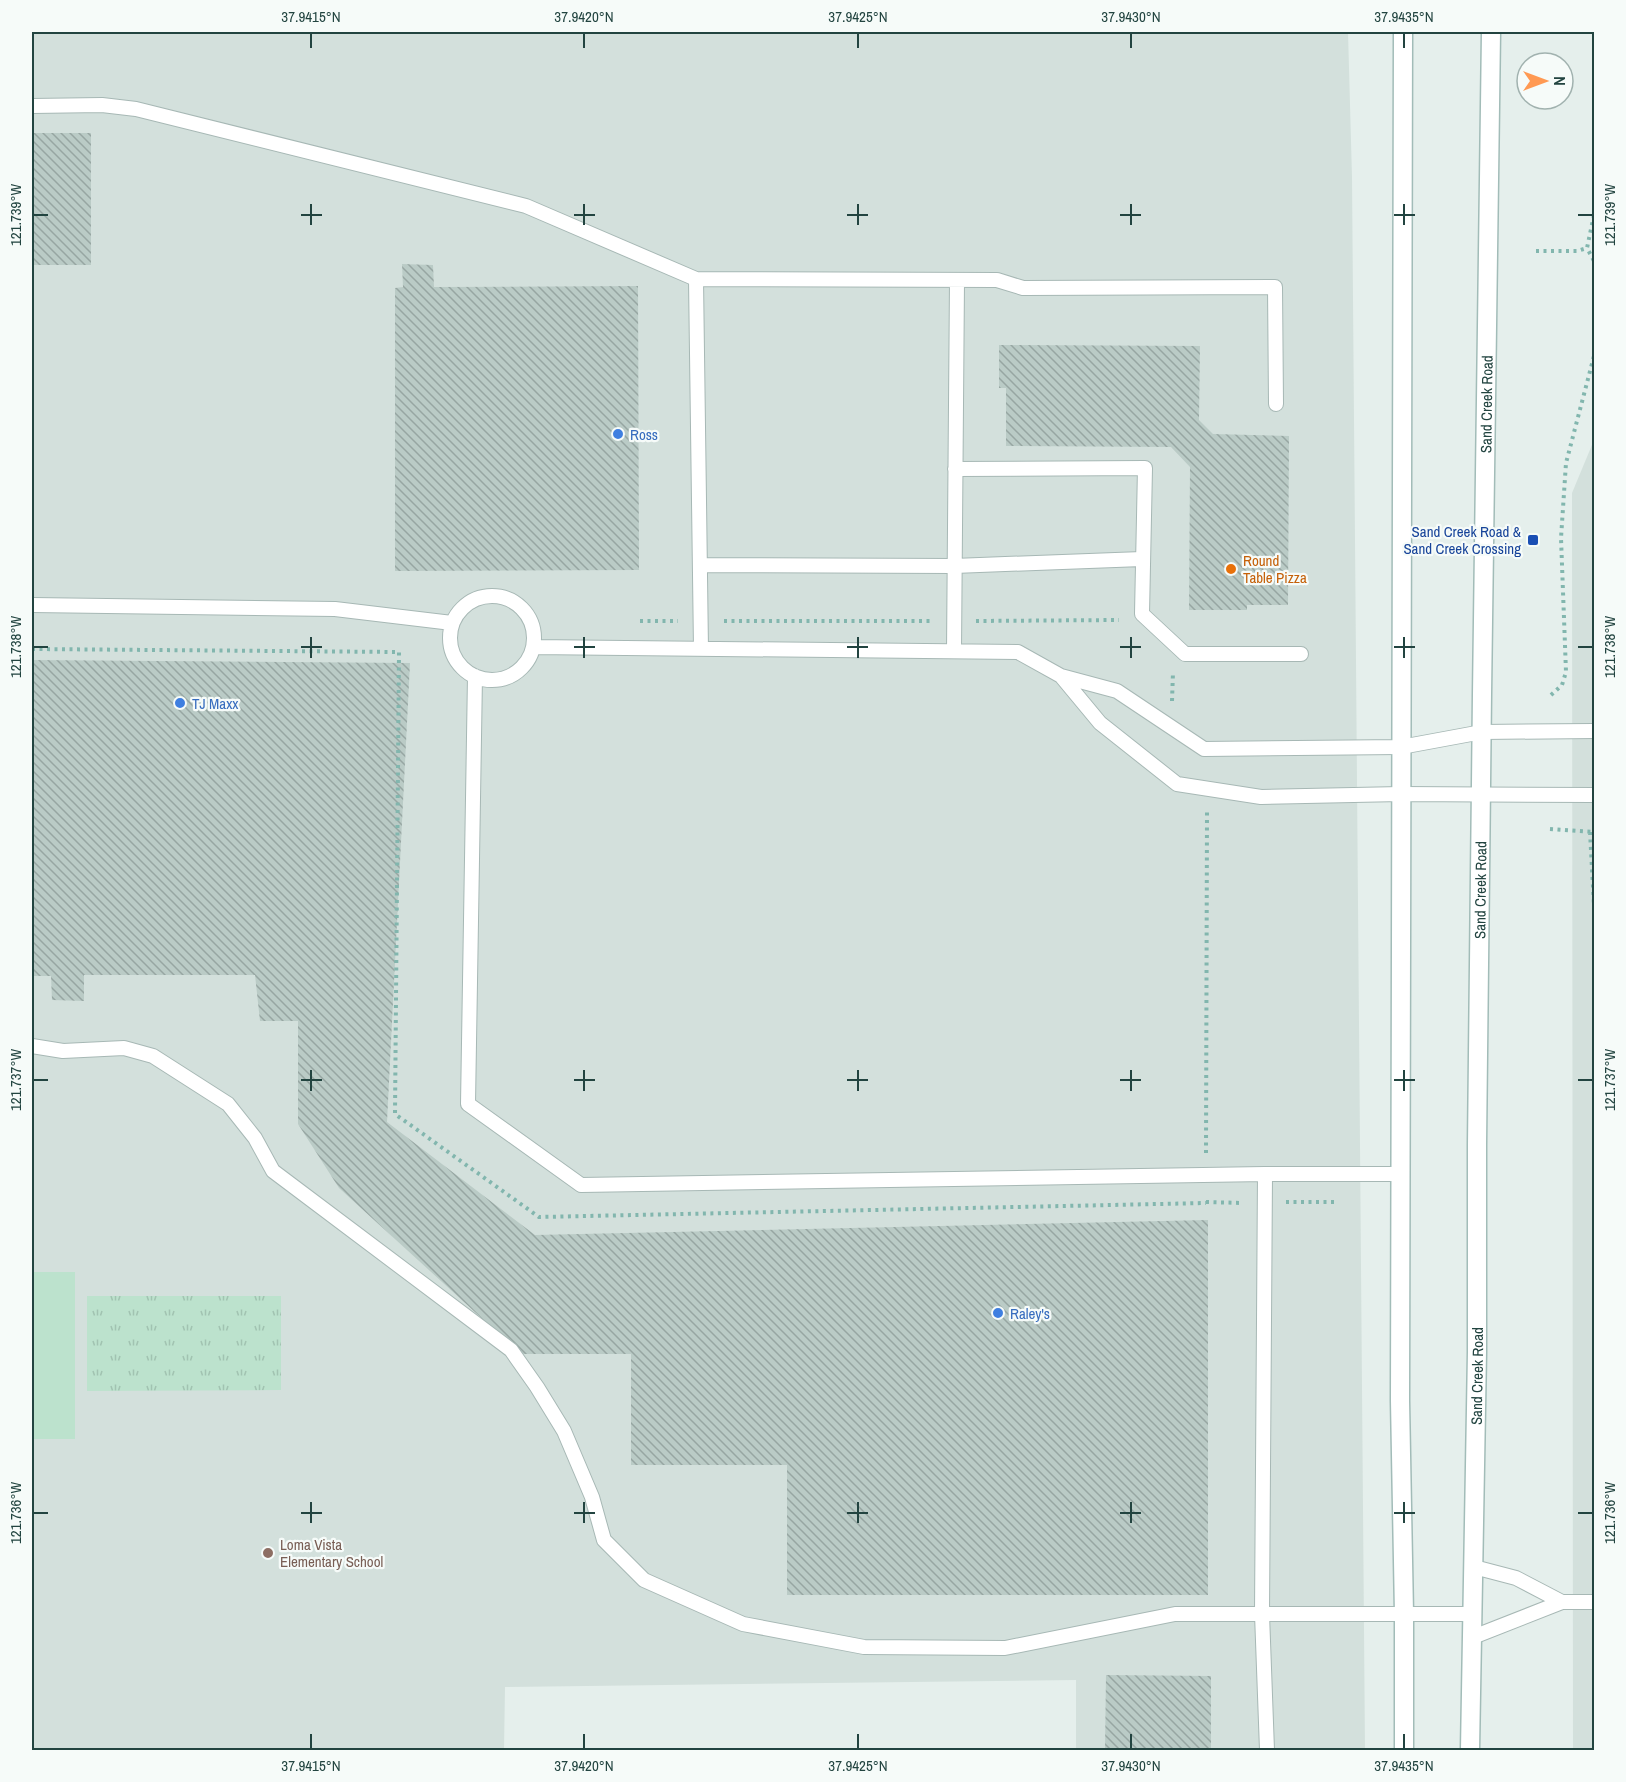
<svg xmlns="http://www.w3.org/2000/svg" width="1626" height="1782" font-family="'Archivo Narrow',sans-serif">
<defs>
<pattern id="grass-tufts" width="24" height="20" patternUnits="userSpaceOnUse" patternTransform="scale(1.5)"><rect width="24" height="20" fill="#bce2cd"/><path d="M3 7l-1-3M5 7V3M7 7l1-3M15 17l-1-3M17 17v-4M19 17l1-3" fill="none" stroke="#a1c3b1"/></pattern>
<pattern id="building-back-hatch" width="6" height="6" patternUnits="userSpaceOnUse" patternTransform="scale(1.5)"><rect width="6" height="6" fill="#bacbc6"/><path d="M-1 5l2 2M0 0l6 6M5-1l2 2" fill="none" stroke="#97a6a2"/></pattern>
</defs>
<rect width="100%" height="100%" fill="#e5efec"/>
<path fill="#d3e0dc" d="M32 32H1348L1352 177 1365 1750H1076V1680L505 1687 504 1750H32Z
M1594 440V1750H1573L1572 493Z"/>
<path fill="url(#grass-tufts)" d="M87 1296H281V1390L87 1391Z"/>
<path fill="#bce2cd" d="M32 1272H75V1439H32Z"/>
<path fill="url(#building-back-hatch)" d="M32 133H91V265H34V272H32Z
M402 264 433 265 434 287 638 286 639 570 395 571V288L403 287Z
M999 345 1200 346 1199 420 1213 434 1289 436 1288 605H1247V610H1189L1190 467 1171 447 1006 446V388H999Z
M32 660 410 663 387 1122 535 1235 1208 1220V1595H787V1465H631V1354H521L339 1188 298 1124V1021H260L255 975H84V1001L52 1000 51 976H32Z
M1106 1675 1211 1676V1750H1105Z"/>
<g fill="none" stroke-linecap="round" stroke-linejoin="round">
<defs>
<path id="lane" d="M32 106 102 105 136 109 526 206 696 279 997 280 1023 288 1275 287 1276 404
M696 279 701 649
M955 469 1145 468 1142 614 1185 654H1301
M700 565 954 566 1142 559
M450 638a42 42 0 1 1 84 0a42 42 0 1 1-84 0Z
M32 605 335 609 452 623
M533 647 1018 652 1061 676 1117 691 1204 749 1401 747 1482 732 1594 731
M954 651 957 281
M475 676 468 1104 581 1185 1265 1174H1400
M1061 676 1100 723 1177 784 1261 797 1401 794 1594 795
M32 1046 63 1051 124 1048 153 1056 228 1104 255 1138 273 1171 511 1350 537 1387 564 1431 592 1497 604 1540 644 1580 743 1624 864 1647 1005 1648 1175 1614H1474
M1265 1174 1262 1614 1267 1750
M1474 1567 1516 1578 1562 1602
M1473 1637 1562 1602H1594"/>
<g id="secondary">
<path d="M1403 32 1400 1401 1404 1614V1750"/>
<path id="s1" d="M1470 1750 1477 1352V1144L1482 694 1491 32"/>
</g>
</defs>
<use href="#lane" stroke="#a7b8b5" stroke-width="16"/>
<use href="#secondary" stroke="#a2bcb8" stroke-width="21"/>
<path stroke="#82b6ae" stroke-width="4" stroke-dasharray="3 4.5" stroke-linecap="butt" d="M1594 215 1587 248 1594 261
M1536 251H1577L1587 248
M640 621H678
M724 621H933
M976 621 1119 620
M32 649 399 652 395 1114 539 1217 1206 1203
M1551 695 1562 685 1566 672 1561 538 1566 463 1594 356
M1172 701 1173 672
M1550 829 1594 832
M1590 832 1594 905
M1206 1153 1207 812
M1206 1202 1243 1203
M1286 1202H1336"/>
<use href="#lane" stroke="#fff" stroke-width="14"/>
<use href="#secondary" stroke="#fff" stroke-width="18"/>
</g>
<path fill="none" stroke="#224440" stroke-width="2" d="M311 33V48M584 33V48M858 33V48M1131 33V48M1404 33V48M311 204V225M584 204V225M858 204V225M1131 204V225M1404 204V225M33 215H48M301 215H322M574 215H595M847 215H868M1120 215H1141M1394 215H1415M1578 215H1593M311 637V658M584 637V658M858 637V658M1131 637V658M1404 637V658M33 647H48M301 647H322M574 647H595M847 647H868M1120 647H1141M1394 647H1415M1578 647H1593M311 1070V1091M584 1070V1091M858 1070V1091M1131 1070V1091M1404 1070V1091M33 1080H48M301 1080H322M574 1080H595M847 1080H868M1120 1080H1141M1394 1080H1415M1578 1080H1593M311 1502V1523M584 1502V1523M858 1502V1523M1131 1502V1523M1404 1502V1523M33 1513H48M301 1513H322M574 1513H595M847 1513H868M1120 1513H1141M1394 1513H1415M1578 1513H1593M311 1734V1749M584 1734V1749M858 1734V1749M1131 1734V1749M1404 1734V1749"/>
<g fill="#3f7fe0" stroke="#f6fbf9" stroke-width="2">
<circle cx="618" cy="434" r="6"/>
<circle cx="180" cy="703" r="6"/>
<circle cx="998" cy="1313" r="6"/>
</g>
<rect fill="#1a4fb4" stroke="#f6fbf9" stroke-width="2" x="1527" y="534" width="12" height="12" rx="3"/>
<circle fill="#e8710a" stroke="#f6fbf9" stroke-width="2" cx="1231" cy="569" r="6"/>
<circle fill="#8d6e63" stroke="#f6fbf9" stroke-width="2" cx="268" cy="1553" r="6"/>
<g text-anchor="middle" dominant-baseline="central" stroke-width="4.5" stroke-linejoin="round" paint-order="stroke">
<g font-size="15" fill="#224440" stroke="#f6fbf9">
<text stroke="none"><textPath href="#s1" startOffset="1346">Sand Creek Road</textPath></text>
<text stroke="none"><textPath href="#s1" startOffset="860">Sand Creek Road</textPath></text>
<text stroke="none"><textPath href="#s1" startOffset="374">Sand Creek Road</textPath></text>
</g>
<g font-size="15" fill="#366cbe" stroke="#f6fbf9" text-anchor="start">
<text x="630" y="434">Ross</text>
<text x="192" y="703">TJ Maxx</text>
<text x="1010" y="1313">Raley's</text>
</g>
<g font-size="15" fill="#164399" stroke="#f6fbf9" text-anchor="end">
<text x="1521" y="531">Sand Creek Road &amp;<tspan x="1521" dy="17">Sand Creek Crossing</tspan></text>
</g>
<g font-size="15" fill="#c56008" stroke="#f6fbf9" text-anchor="start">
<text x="1243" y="560">Round<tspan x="1243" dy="17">Table Pizza</tspan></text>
</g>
<g font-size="15" fill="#785e54" stroke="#f6fbf9" text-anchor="start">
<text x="280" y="1544">Loma Vista<tspan x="280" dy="17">Elementary School</tspan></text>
</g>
</g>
<rect width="1626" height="1782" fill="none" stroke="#f6fbf9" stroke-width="66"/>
<g transform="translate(1545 81) rotate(90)"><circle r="28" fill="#f6fbf9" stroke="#a1b2af" stroke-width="1.5"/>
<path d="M0-4.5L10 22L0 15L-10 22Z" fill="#ff9953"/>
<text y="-9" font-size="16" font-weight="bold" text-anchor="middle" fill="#224440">N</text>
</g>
<rect x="33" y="33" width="1560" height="1716" fill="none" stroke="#224440" stroke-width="2"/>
<g font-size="15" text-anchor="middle" fill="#224440">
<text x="311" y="22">37.9415°N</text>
<text x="584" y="22">37.9420°N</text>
<text x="858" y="22">37.9425°N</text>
<text x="1131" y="22">37.9430°N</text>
<text x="1404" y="22">37.9435°N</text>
<text transform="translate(1610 215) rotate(-90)" y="5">121.739°W</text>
<text transform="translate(16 215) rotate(-90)" y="5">121.739°W</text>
<text transform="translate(1610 647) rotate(-90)" y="5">121.738°W</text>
<text transform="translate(16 647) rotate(-90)" y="5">121.738°W</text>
<text transform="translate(1610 1080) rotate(-90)" y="5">121.737°W</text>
<text transform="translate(16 1080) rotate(-90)" y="5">121.737°W</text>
<text transform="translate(1610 1513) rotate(-90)" y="5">121.736°W</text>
<text transform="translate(16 1513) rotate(-90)" y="5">121.736°W</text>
<text x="311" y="1771">37.9415°N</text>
<text x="584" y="1771">37.9420°N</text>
<text x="858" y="1771">37.9425°N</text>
<text x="1131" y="1771">37.9430°N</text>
<text x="1404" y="1771">37.9435°N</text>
</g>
</svg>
